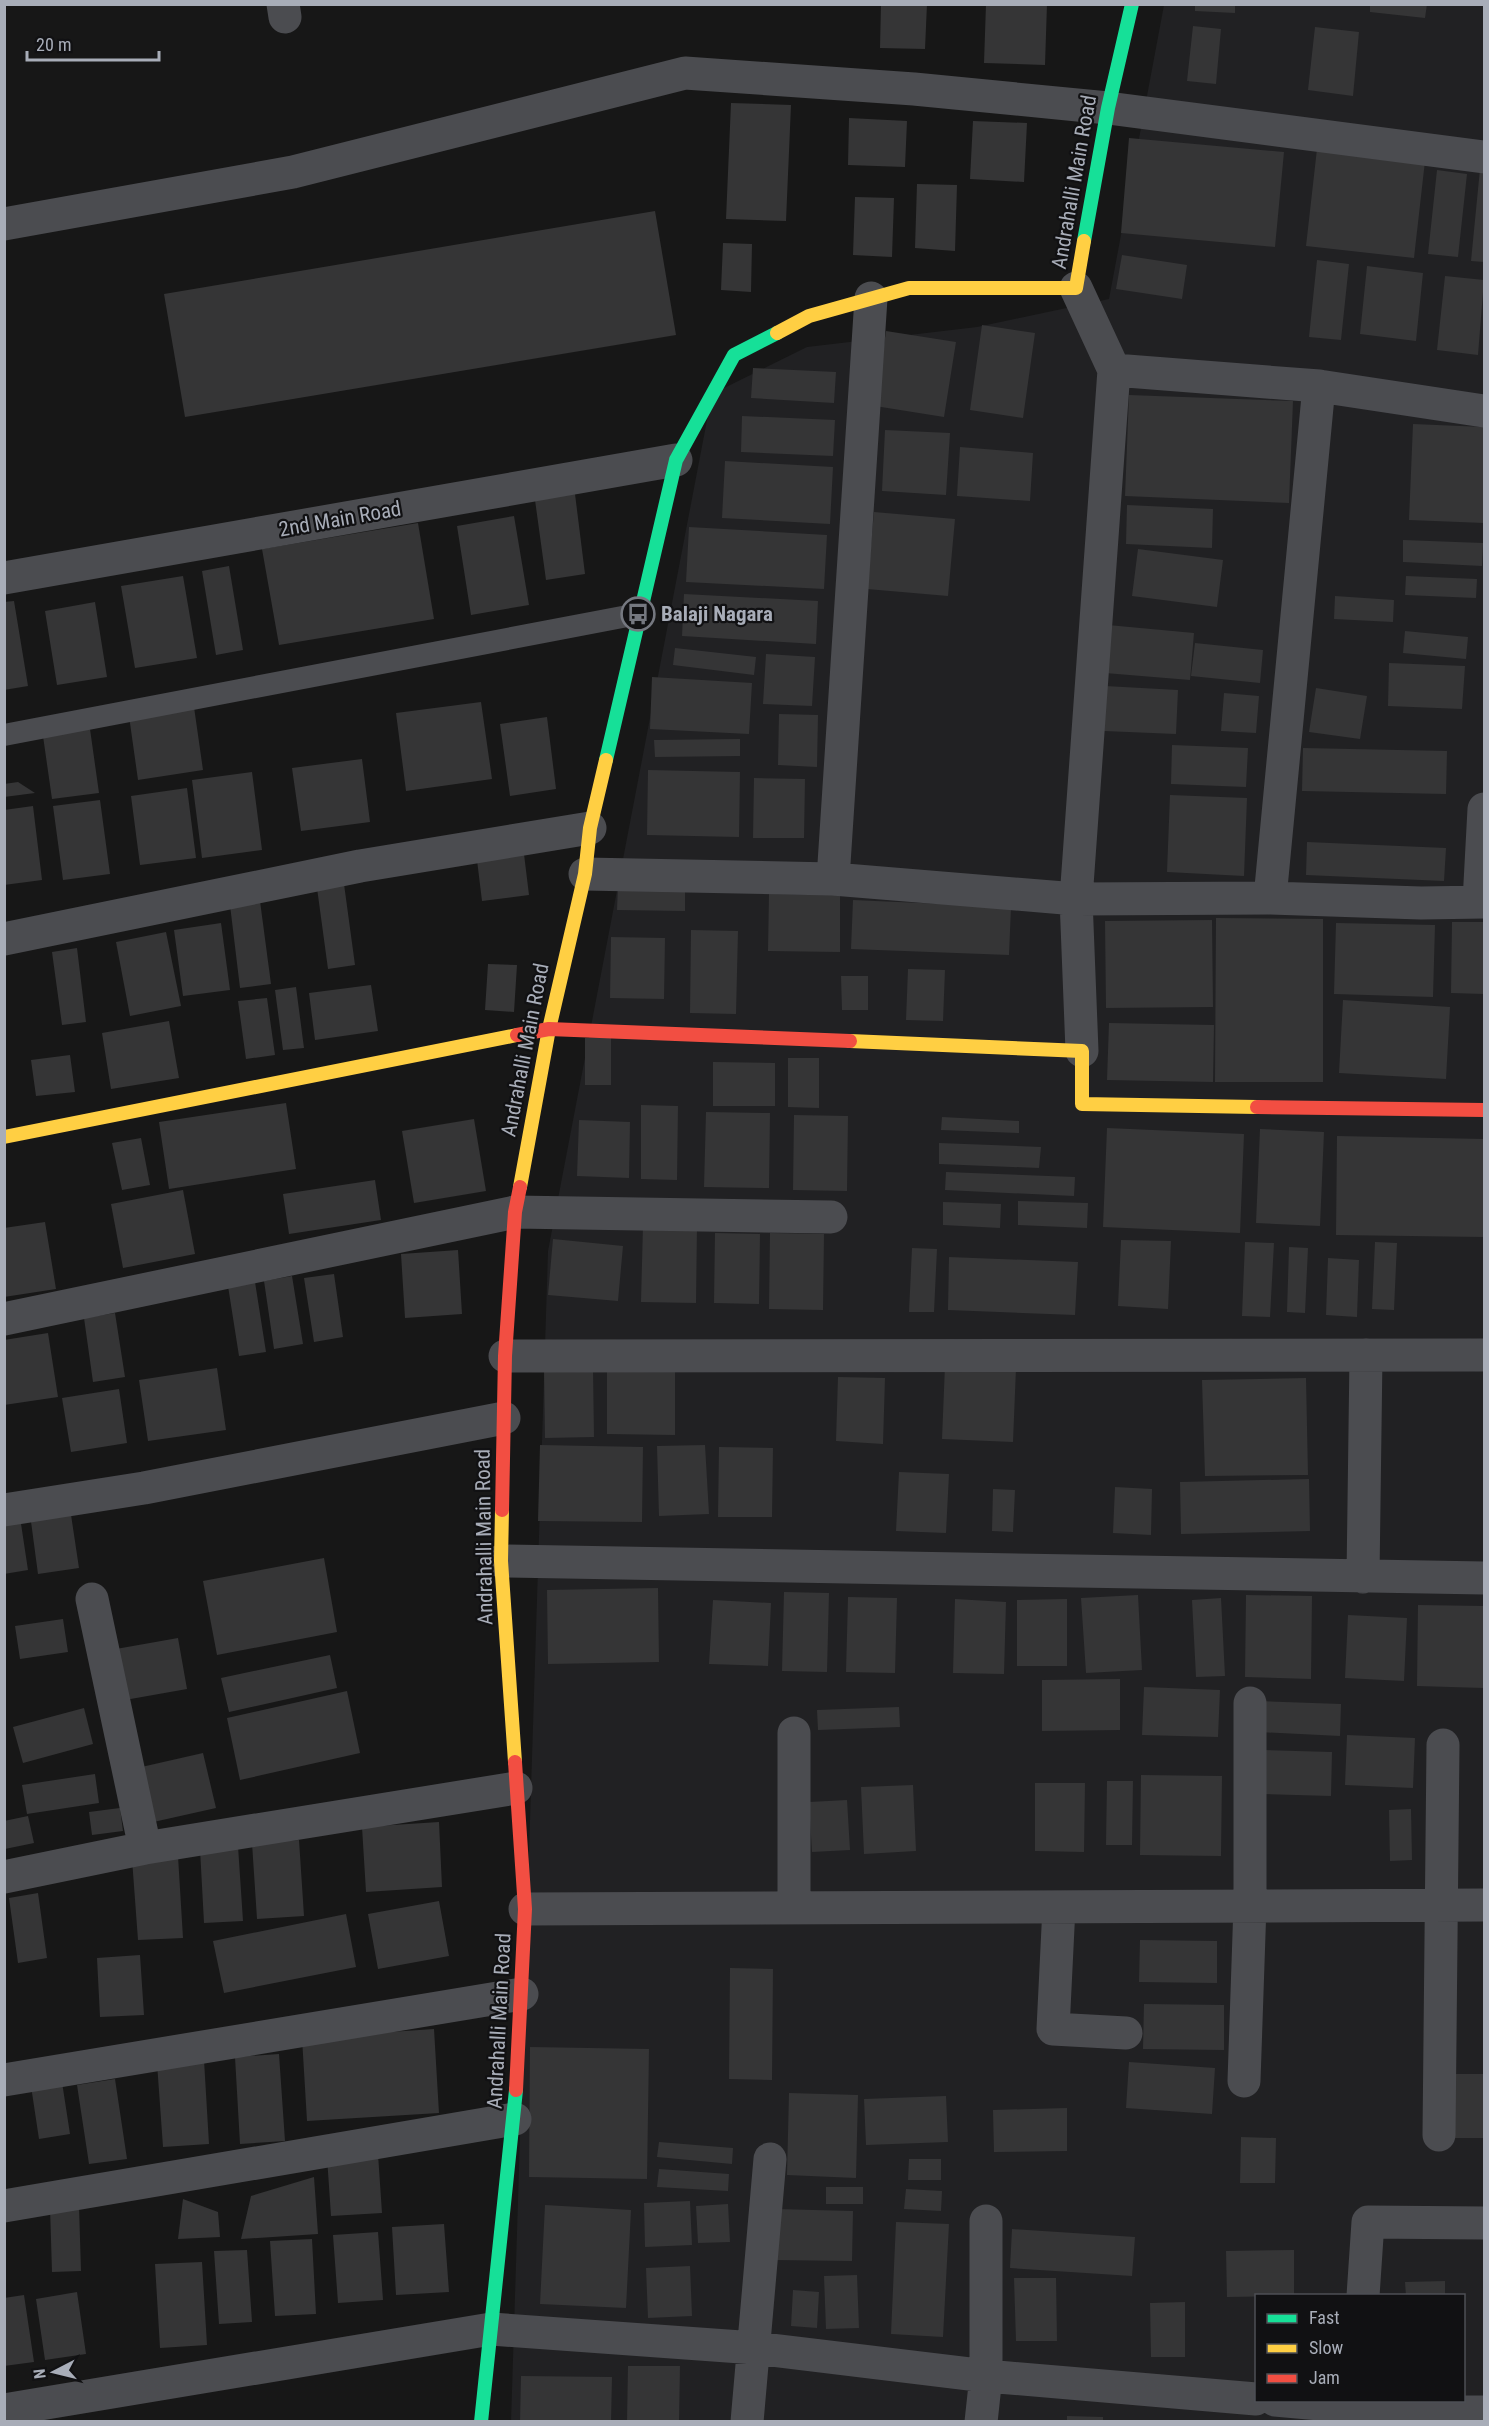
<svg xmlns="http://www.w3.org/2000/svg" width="1489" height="2426" font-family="'Roboto Condensed',sans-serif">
<rect width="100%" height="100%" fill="#171717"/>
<path fill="#212123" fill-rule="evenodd" d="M1164 5H1484V2421L511 2422 548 1251 712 394 807 347 977 327 1109 299ZM1256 2296H1464V2400H1256Z"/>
<path fill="#353536" d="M881 4H927L925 49 880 48Z
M986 4H1047L1045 65 984 63Z
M1370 4H1427L1425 18 1370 12Z
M1195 5H1235V13L1195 11Z
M1193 26 1221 29 1216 84 1187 81Z
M1315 27 1359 32 1353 96 1308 90Z
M731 103 791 105 786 221 726 219Z
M849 118 907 121 905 167 848 165Z
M973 121 1027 123 1024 182 970 179Z
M1129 138 1284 152 1275 247 1121 233Z
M1317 149 1425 161 1414 258 1306 246Z
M1480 169 1484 170V262L1471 261Z
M1437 170 1467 174 1458 257 1428 254Z
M917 184 957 185 955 251 915 248Z
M855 197 894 198 892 257 853 255Z
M655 211 676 335 185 417 164 294Z
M723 243 752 244 751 292 721 290Z
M1122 255 1187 265 1182 299 1116 289Z
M1317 260 1349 264 1341 340 1309 337Z
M1367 266 1423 273 1416 341 1360 334Z
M1445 276 1484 280 1478 355 1437 350Z
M982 325 1035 333 1023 418 970 410Z
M886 331 956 342 944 417 875 406Z
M753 368 836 372 834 403 751 398Z
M1129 395 1293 401 1289 503 1125 496Z
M742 416 835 420 833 456 741 452Z
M1413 424 1484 427V523L1409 520Z
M885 430 950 433 946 495 882 491Z
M960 447 1033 453 1030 501 957 496Z
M725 461 833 467 830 524 722 518Z
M575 494 585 574 546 580 535 500Z
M1127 505 1213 509 1212 548 1126 544Z
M874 512 955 519 948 596 867 589Z
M514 516 529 605 471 615 457 526Z
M418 523 434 619 279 645 262 549Z
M689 527 827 535 824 589 686 582Z
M1403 540 1483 543 1482 566 1403 562Z
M1138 549 1223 560 1217 607 1132 596Z
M229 566 243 650 216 655 202 571Z
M183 576 197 658 135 668 121 586Z
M1406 576 1477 579 1476 598 1405 595Z
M684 594 818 601 816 644 682 636Z
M1335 596 1394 600 1393 622 1334 619Z
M14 601 28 686 4 690V602Z
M95 602 107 677 57 685 45 611Z
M1108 625 1194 633 1190 680 1105 673Z
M1405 631 1468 637 1466 659 1403 653Z
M1195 643 1263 650 1260 683 1191 676Z
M675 648 756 657 754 675 673 665Z
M766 654 815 657 812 706 763 704Z
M1389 663 1465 666 1462 709 1388 706Z
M652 677 752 683 749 734 650 729Z
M1105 686 1178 690 1176 734 1104 731Z
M1316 688 1367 696 1360 739 1309 732Z
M1224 693 1259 696 1256 733 1221 731Z
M481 702 492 779 406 791 396 713Z
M194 707 203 770 138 780 129 716Z
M779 714 818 715 817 767 778 765Z
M547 717 556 789 510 796 500 724Z
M90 729 99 793 52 799 43 736Z
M740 739V756L655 757 654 740Z
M1172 745 1248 748 1246 787 1171 784Z
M1303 748 1447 751 1446 794 1302 791Z
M362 759 370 822 301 831 292 768Z
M648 770 740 772 739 837 647 835Z
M252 772 262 850 202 858 192 780Z
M754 778 805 779 804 838H753Z
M18 782 35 793 4 797V784Z
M187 788 196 858 140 865 131 796Z
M1170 795 1247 798 1244 876 1167 872Z
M100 800 110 874 63 880 53 806Z
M33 806 42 880 4 885V810Z
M1307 842 1446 848 1444 881 1306 875Z
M524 854 529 895 482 901 477 860Z
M344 884 355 965 328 969 317 888Z
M618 885 685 887V911L617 910Z
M769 894 840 895V952L768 951Z
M853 900 1011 907 1009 955 851 949Z
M260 901 271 984 240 988 230 905Z
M1216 918 1323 919V1082H1215Z
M1212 920 1213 1007 1106 1008 1105 921Z
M1452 922H1484V994L1451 993Z
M221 923 230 990 183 996 174 930Z
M1336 923 1435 925 1433 997 1334 994Z
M691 930 738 931 736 1014 690 1013Z
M166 932 181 1006 130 1016 116 942Z
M611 937 665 938 664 999 610 998Z
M77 948 86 1022 62 1025 52 952Z
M488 964 517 965 514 1012 485 1010Z
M908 969 945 970 943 1021 906 1020Z
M841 976H868V1010H842Z
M371 985 378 1031 315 1040 309 993Z
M296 987 304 1048 283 1050 275 990Z
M267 998 275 1055 246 1059 238 1001Z
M1343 1000 1450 1007 1446 1079 1339 1073Z
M169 1021 179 1078 111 1089 102 1033Z
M1109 1023 1214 1025 1213 1082 1107 1080Z
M585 1038H611V1085H585Z
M70 1055 75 1092 36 1096 31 1060Z
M788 1058H819V1108L788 1107Z
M713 1062 775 1063V1106H713Z
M286 1103 296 1169 169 1189 159 1122Z
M641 1105 678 1106 677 1180 641 1179Z
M706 1112 770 1113 769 1188 704 1187Z
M794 1115 848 1116 847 1191 793 1190Z
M942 1117 1019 1121V1133L941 1130Z
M474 1119 486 1191 414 1203 402 1131Z
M579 1120 630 1122 629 1178 577 1176Z
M1107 1128 1244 1134 1240 1233 1103 1227Z
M1260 1129 1324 1132 1320 1226 1256 1223Z
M1337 1136 1484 1139V1237L1336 1235Z
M141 1138 150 1185 122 1190 112 1143Z
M939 1143 1041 1147 1039 1168 939 1164Z
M946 1172 1075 1177 1074 1196 945 1190Z
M375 1180 381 1220 289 1234 283 1194Z
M183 1190 195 1254 123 1268 111 1204Z
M1018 1201 1088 1203 1087 1228 1018 1225Z
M943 1202 1001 1204 1000 1228 943 1225Z
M45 1222 56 1289 4 1297V1228Z
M643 1225H697L696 1303 641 1302Z
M715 1233 760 1234 759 1304 714 1303Z
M770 1233 824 1234 823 1310 769 1309Z
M553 1239 623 1246 618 1301 548 1295Z
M1121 1240 1171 1241 1168 1309 1118 1306Z
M1245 1242 1274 1243 1270 1317 1242 1316Z
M1375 1242 1397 1243 1394 1310 1372 1309Z
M1289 1247 1308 1248 1305 1313 1287 1312Z
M912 1248 937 1249 934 1312H909Z
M458 1250 462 1314 405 1318 401 1254Z
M949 1257 1078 1262 1075 1315 948 1310Z
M1328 1258 1359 1260 1357 1317 1326 1315Z
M334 1274 343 1337 314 1342 304 1278Z
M292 1276 303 1344 274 1349 264 1281Z
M255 1282 266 1352 239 1356 228 1286Z
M115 1313 125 1377 93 1382 84 1318Z
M48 1333 58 1397 4 1405V1340Z
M945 1365 1016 1368 1013 1442 942 1439Z
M217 1368 226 1430 148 1441 139 1380Z
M607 1368 675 1369V1435L607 1434Z
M544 1369H593L594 1437 545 1438Z
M838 1377 885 1378 883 1444 836 1441Z
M1306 1378 1308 1475 1205 1476 1202 1380Z
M119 1389 127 1443 71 1452 62 1398Z
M540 1445 643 1447 642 1522 538 1521Z
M705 1445 709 1514 659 1516 657 1446Z
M719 1447 773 1448 772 1517H718Z
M899 1472 949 1474 946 1533 896 1531Z
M1309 1479 1310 1531 1181 1534 1180 1482Z
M1115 1487 1152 1489 1151 1535 1113 1533Z
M993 1489 1015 1490 1013 1532 992 1531Z
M70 1508 79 1568 38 1574 30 1514Z
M20 1517 28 1570 4 1574V1519Z
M324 1558 337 1632 217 1655 203 1581Z
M658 1588 659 1662 548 1664 547 1590Z
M784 1592 829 1593 827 1672 782 1671Z
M1138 1595 1142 1670 1086 1673 1081 1598Z
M1246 1595 1312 1596 1311 1679 1245 1677Z
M848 1597 897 1598 895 1673 846 1672Z
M1221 1598 1225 1676 1196 1677 1192 1600Z
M955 1599 1006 1602 1004 1674 953 1673Z
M1067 1599V1666H1017V1600Z
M713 1600 771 1603 768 1666 709 1664Z
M1418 1605 1484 1606V1688L1417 1686Z
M1348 1615 1407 1618 1404 1681 1345 1678Z
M63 1619 68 1652 20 1659 15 1626Z
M178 1638 187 1689 125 1700 116 1649Z
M330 1655 337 1688 229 1712 221 1678Z
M1120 1679V1730L1042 1731V1680Z
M1144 1687 1220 1690 1218 1737 1142 1735Z
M347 1691 360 1753 240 1780 227 1718Z
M1259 1701 1341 1704 1340 1736 1259 1732Z
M899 1707 900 1727 818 1730 817 1710Z
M84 1708 93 1744 23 1763 13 1727Z
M1347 1735 1415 1738 1413 1788 1345 1785Z
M1264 1750 1332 1752 1331 1796 1263 1794Z
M203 1753 216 1808 149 1823 137 1768Z
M95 1774 99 1803 27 1814 22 1785Z
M1141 1775 1222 1776 1221 1856 1140 1855Z
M1107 1781H1133L1132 1845H1106Z
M1035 1783H1085L1084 1852 1035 1851Z
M913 1785 916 1851 864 1854 861 1787Z
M847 1800 850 1850 812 1852 809 1802Z
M120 1808 123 1831 92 1835 89 1812Z
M1411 1809 1412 1860 1390 1861 1389 1810Z
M28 1816 34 1843 5 1849 4 1821Z
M439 1822 442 1887 366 1892 362 1827Z
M299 1840 304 1916 257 1919 252 1843Z
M238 1846 243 1921 204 1923 200 1849Z
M178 1856 183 1938 138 1940 132 1859Z
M38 1893 47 1958 18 1963 9 1898Z
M439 1901 449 1956 378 1969 368 1914Z
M346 1914 356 1967 224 1993 213 1941Z
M1140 1940 1217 1941V1983L1139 1982Z
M140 1955 144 2015 100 2017 97 1958Z
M730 1968 773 1969 772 2080 729 2079Z
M1144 2004 1224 2005V2050L1143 2049Z
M434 2029 439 2113 307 2121 302 2038Z
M530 2047 649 2049 647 2179 529 2177Z
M279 2054 285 2141 240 2144 235 2057Z
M204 2060 209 2144 163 2147 157 2063Z
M1129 2062 1215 2068 1212 2114 1126 2108Z
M1453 2074H1484V2138H1454Z
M115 2079 127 2159 89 2164 77 2085Z
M62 2082 70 2134 39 2139 31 2086Z
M789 2093 858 2095 856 2178 787 2175Z
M946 2096 948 2142 866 2145 864 2099Z
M1067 2108V2151L994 2152 993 2110Z
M1241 2137 1276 2138 1275 2183H1240Z
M659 2142 733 2148 732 2164 657 2157Z
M378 2154 382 2213 331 2216 327 2157Z
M909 2159H941V2180H908Z
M659 2169 729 2174 728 2191 657 2187Z
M314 2177 318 2234 241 2239 251 2196Z
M826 2187H863V2204H826Z
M906 2189 942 2191 941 2211 904 2209Z
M183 2199 218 2212 220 2237 178 2239Z
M690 2201 692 2245 645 2247 644 2203Z
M728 2204 730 2242 698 2243 696 2206Z
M545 2205 631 2210 626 2308 540 2304Z
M79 2206 81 2271 52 2272 50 2207Z
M775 2209 853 2211 852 2261 774 2260Z
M896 2222 949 2224 943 2337 891 2334Z
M444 2224 449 2292 396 2295 392 2227Z
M1012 2229 1135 2237 1132 2276 1010 2268Z
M378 2232 383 2300 338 2303 333 2235Z
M312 2239 316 2314 275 2316 270 2241Z
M247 2250 252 2322 219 2324 214 2251Z
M1294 2250V2296L1227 2297 1226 2251Z
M202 2262 207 2345 160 2348 155 2264Z
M690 2266 692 2316 648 2318 646 2268Z
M857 2275 859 2328 826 2329 824 2276Z
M1014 2278H1056L1057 2341H1016Z
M1445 2281V2296H1406L1405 2282Z
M793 2290 819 2292 817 2328 791 2326Z
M77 2292 86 2354 45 2360 36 2299Z
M24 2295 34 2362 4 2366V2298Z
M1185 2302V2357H1151L1150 2303Z
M628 2366H680L679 2422H627Z
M521 2376 612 2377 611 2422H520Z
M1067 2416 1103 2417V2422H1067Z"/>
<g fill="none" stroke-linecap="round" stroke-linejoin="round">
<path stroke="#4b4c50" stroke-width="22" d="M4 735 638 614"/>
<path stroke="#4b4c50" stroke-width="33" d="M283 4 285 17
M4 224 293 172 685 73 914 89 1108 108 1484 157
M1076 288 1114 370 1319 386 1484 411
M4 578 676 460
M585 874 833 879 1076 899 1270 898 1421 903 1484 902
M833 879 871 298
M1270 898 1319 386
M1479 902 1484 809
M4 939 360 866 590 828
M1082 1051 1076 899 1114 370
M4 1319 515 1212 831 1217
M505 1356 1484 1355
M4 1510 144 1488 504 1418
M501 1561 1484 1578
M1363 1577 1366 1355
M92 1599 145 1848
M794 1733V1907
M4 1877 145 1848 516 1788
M1059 1907 1053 2029 1126 2033
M525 1909 1484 1905
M4 2080 522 1994
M1244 2081 1250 1905V1703
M1439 2135 1443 1745
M4 2206 515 2119
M1363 2296 1368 2222 1484 2223
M1275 2400 1409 2412H1484
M4 2410 491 2329 755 2348 986 2376 1256 2399
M747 2422 770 2159
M981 2422 986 2376V2221"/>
<path stroke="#16e098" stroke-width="14" d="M1084 241 1108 108 1132 4
M606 760 676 460 734 355 777 333
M481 2422 516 2090"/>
<path stroke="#ffcf43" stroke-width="14" d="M777 333 809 316 909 288H1076L1084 241
M850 1041 1082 1051V1104L1257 1107
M4 1137 517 1035
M520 1187 549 1029 585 874 590 828 606 760
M502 1510 501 1561 515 1762"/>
<path stroke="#f24e42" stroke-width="14" d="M517 1035 549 1029 850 1041
M1257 1107 1484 1110
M502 1510 505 1356 515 1212 520 1187
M515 1762 525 1909 516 2090"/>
</g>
<defs>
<symbol id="bus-ring" viewBox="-11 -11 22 22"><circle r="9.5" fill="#111113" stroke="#757880" stroke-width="1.5"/><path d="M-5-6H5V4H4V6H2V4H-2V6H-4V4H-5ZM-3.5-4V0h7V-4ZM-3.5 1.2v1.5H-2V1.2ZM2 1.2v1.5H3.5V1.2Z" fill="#757880"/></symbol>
</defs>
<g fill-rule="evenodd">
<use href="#bus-ring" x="619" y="595" width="38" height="38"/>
</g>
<g text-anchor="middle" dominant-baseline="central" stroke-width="4.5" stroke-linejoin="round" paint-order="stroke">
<g font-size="21" fill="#a8adb8" stroke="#111113">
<text transform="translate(1074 182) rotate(-80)">Andrahalli Main Road</text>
<text transform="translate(340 519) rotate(-10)">2nd Main Road</text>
<text transform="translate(525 1050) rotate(-79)">Andrahalli Main Road</text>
<text transform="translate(484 1537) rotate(-91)">Andrahalli Main Road</text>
<text transform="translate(499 2021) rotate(-87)">Andrahalli Main Road</text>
</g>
<g font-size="21" font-weight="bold" fill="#a8adb8" stroke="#111113" text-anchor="start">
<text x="661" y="614">Balaji Nagara</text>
</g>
</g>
<rect width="1489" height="2426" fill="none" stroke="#a8adb8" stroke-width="12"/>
<rect x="1255" y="2294" width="210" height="108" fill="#111113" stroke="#4d4f55" stroke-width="1.5"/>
<rect x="1267" y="2314" width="30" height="9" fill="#16e098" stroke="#4d4f55" stroke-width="1.5"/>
<text x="1309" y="2324" font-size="18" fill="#a8adb8">Fast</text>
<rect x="1267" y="2344" width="30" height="9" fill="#ffcf43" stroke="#4d4f55" stroke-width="1.5"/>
<text x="1309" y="2354" font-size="18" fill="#a8adb8">Slow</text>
<rect x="1267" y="2374" width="30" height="9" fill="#f24e42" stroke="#4d4f55" stroke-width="1.5"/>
<text x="1309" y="2384" font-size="18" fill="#a8adb8">Jam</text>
<g transform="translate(54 2372) rotate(263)" stroke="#111113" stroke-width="4.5" paint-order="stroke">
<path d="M0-4.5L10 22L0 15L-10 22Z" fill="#a8adb8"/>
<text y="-9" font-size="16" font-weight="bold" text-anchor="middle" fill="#a8adb8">N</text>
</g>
<path d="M27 51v9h132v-9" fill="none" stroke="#a8adb8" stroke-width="3"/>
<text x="36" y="51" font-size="18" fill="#a8adb8" stroke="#111113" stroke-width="4.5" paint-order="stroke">20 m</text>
</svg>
